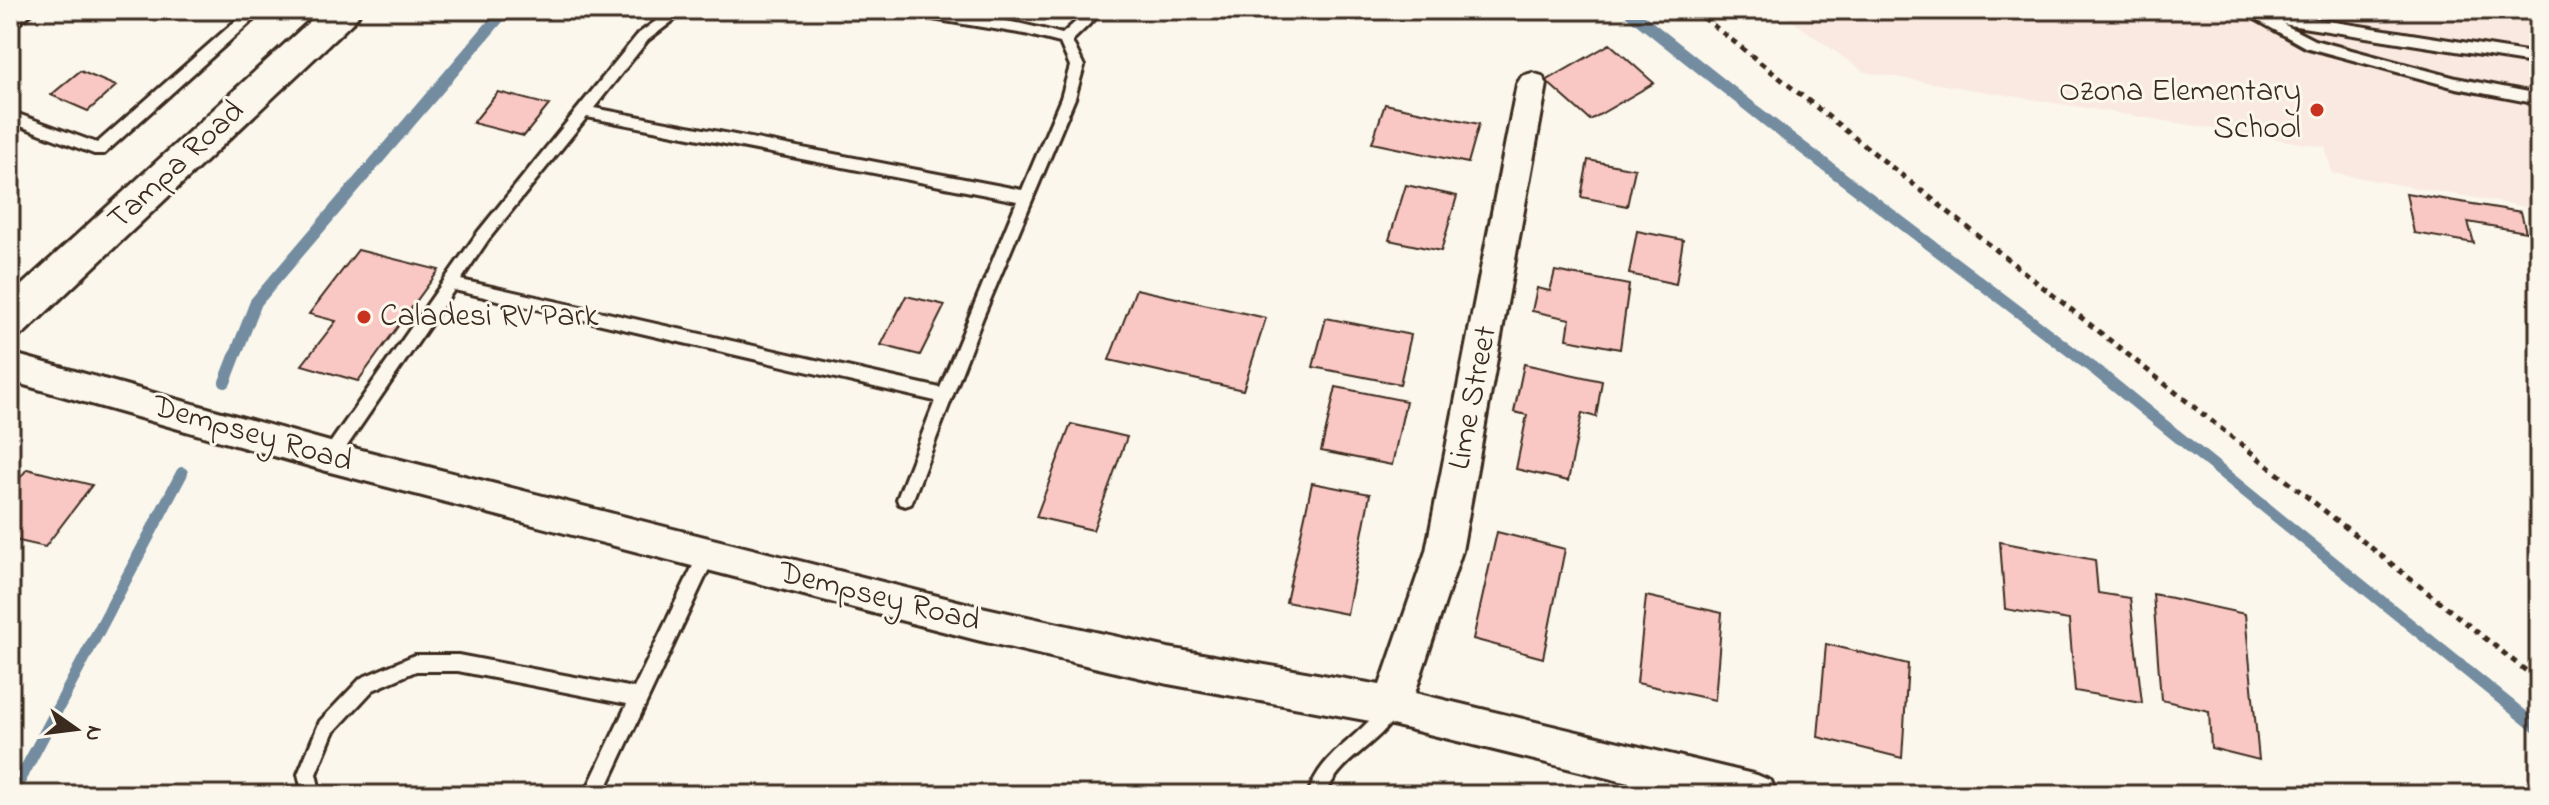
<svg xmlns="http://www.w3.org/2000/svg" width="2549" height="805" font-family="'Indie Flower',sans-serif">
<rect width="100%" height="100%" fill="#fbf7ec"/>
<filter id="ink" filterUnits="userSpaceOnUse"><feTurbulence type="fractalNoise" baseFrequency=".0125" numOctaves="2"/><feDisplacementMap in="SourceGraphic" scale="16" xChannelSelector="R" yChannelSelector="G"/><feConvolveMatrix kernelMatrix="1 2 1 2 8 2 1 2 1" color-interpolation-filters="sRGB"/></filter>
<g filter="url(#ink)">
<path fill="#fae9e0" d="M1777 10H2533L2539 33V209L2332 173 2325 147 1864 72Z"/>
<g fill="none" stroke-linecap="round" stroke-linejoin="round">
<path stroke="#738ca0" stroke-width="12" d="M1628 10 1774 126 2098 372 2539 729
M225 382 256 302 505 10
M20 780 182 473"/>
</g>
<path fill="#f9c8c4" stroke="#3b2a1e" stroke-width="2" d="M1610 44 1654 83 1590 120 1546 81Z
M80 71 116 86 88 111 51 95Z
M498 92 549 105 524 136 473 123Z
M1385 104 1479 124 1468 163 1372 143Z
M1588 160 1635 169 1627 206 1581 197Z
M1406 185 1457 196 1441 251 1389 240Z
M2406 193 2521 212 2526 232 2468 222 2474 243 2414 233Z
M1637 231 1683 240 1676 284 1629 274Z
M358 250 439 270 358 381 302 365 336 321 309 314Z
M1555 271 1629 285 1620 349 1567 339 1570 319 1532 311 1537 288 1550 291Z
M1136 289 1266 318 1243 390 1109 360Z
M906 296 945 305 920 355 881 345Z
M1326 318 1411 335 1400 384 1313 367Z
M1524 364 1602 381 1596 417 1582 413 1568 481 1516 469 1527 415 1514 412Z
M1336 387 1406 401 1392 465 1321 451Z
M1071 424 1127 437 1093 530 1036 517Z
M27 469 92 485 45 547 10 539V490Z
M1312 483 1370 494 1347 614 1286 602Z
M1497 532 1565 549 1543 658 1473 639Z
M2000 542 2095 560 2098 593 2130 598 2142 703 2075 691 2069 620 2005 609Z
M2153 594 2245 614 2259 760 2211 748 2209 711 2161 700Z
M1646 596 1722 613 1715 700 1637 683Z
M1826 644 1908 664 1902 758 1818 737Z"/>
<g fill="none" stroke-linecap="round" stroke-linejoin="round">
<defs>
<path id="service" d="M20 10H36L10 30V18Z
M248 10H264L104 154H94L10 122V111L97 143Z
M671 10H687L648 40 594 108 1022 190 1061 98 1070 66 1060 43 1025 34 908 15 901 10C956 10 1010 20 1062 34L1089 10H1104L1072 41 1084 66 1075 98 983 317 911 504 905 506 899 504 897 499 935 401 454 290 336 462 330 464 324 462 322 457 324 452 478 232 638 34ZM587 117 1017 201 940 388 461 280 488 240Z
M2239 10H2257L2265 14 2270 12 2539 54V64L2283 24 2314 40 2456 78 2539 94V104L2456 88 2305 47Z
M707 546 713 549 716 554 603 795H584L627 704 458 671H416L373 690 333 733 316 774 321 795H303L298 774 320 721 361 678 415 655H458L634 688 701 549Z
M1391 698 1397 701 1400 707C1385 743 1338 758 1326 795H1308C1318 760 1345 746 1369 721 1377 713 1381 702 1391 698Z"/>
<path id="minor" d="M1532 73 1542 76 1547 84 1462 551 1415 693 1757 775 1771 781 1777 795H1677L1392 725 1168 684 977 640 330 472 10 381V353L330 442 977 606 1168 648 1380 685 1426 551 1517 84 1522 76Z"/>
<path id="tertiary" d="M322 10H361L356 19 24 333 10 338V296Z"/>
</defs>
<use href="#service" stroke="#3b2a1e" stroke-width="6"/>
<use href="#minor" stroke="#3b2a1e" stroke-width="6"/>
<use href="#tertiary" stroke="#3b2a1e" stroke-width="6"/>
<path stroke="#3b2a1e" stroke-width="5" stroke-dasharray="6 6" stroke-linecap="butt" d="M1694 10 2539 681"/>
<use href="#service" fill="#fbf7ec" fill-rule="evenodd"/>
<use href="#minor" fill="#fbf7ec" fill-rule="evenodd"/>
<use href="#tertiary" fill="#fbf7ec" fill-rule="evenodd"/>
</g>
</g>
<g fill="#c8321e" stroke="#fbf7ec" stroke-width="3">
<circle cx="2317" cy="110" r="8"/>
<circle cx="364" cy="317" r="8"/>
</g>
<g text-anchor="middle" dominant-baseline="central" stroke-width="6" stroke-linejoin="round" paint-order="stroke">
<g font-size="32" fill="#3b2a1e" stroke="#fbf7ec" text-anchor="end">
<text x="2301" y="92">Ozona Elementary<tspan x="2301" dy="37">School</tspan></text>
<text x="380" y="317" text-anchor="start">Caladesi RV Park</text>
</g>
<g font-size="32" fill="#3b2a1e" stroke="#fbf7ec">
<text transform="translate(177 166) rotate(-43)">Tampa Road</text>
<text transform="translate(1474 398) rotate(-79)">Lime Street</text>
<text transform="translate(252 435) rotate(16)">Dempsey Road</text>
<text transform="translate(879 598) rotate(14)">Dempsey Road</text>
</g>
</g>
<rect width="2549" height="805" fill="none" stroke="#fbf7ec" stroke-width="40"/>
<rect x="20" y="20" width="2509" height="765" fill="none" stroke="#3b2a1e" stroke-width="3" filter="url(#ink)"/>
<g transform="translate(76 729) rotate(104)" stroke="#fbf7ec" stroke-width="6" paint-order="stroke">
<path d="M0-6L14 30L0 20L-14 30Z" fill="#3b2a1e"/>
<text y="-12" font-size="22" font-weight="bold" text-anchor="middle" fill="#3b2a1e">N</text>
</g>
</svg>
